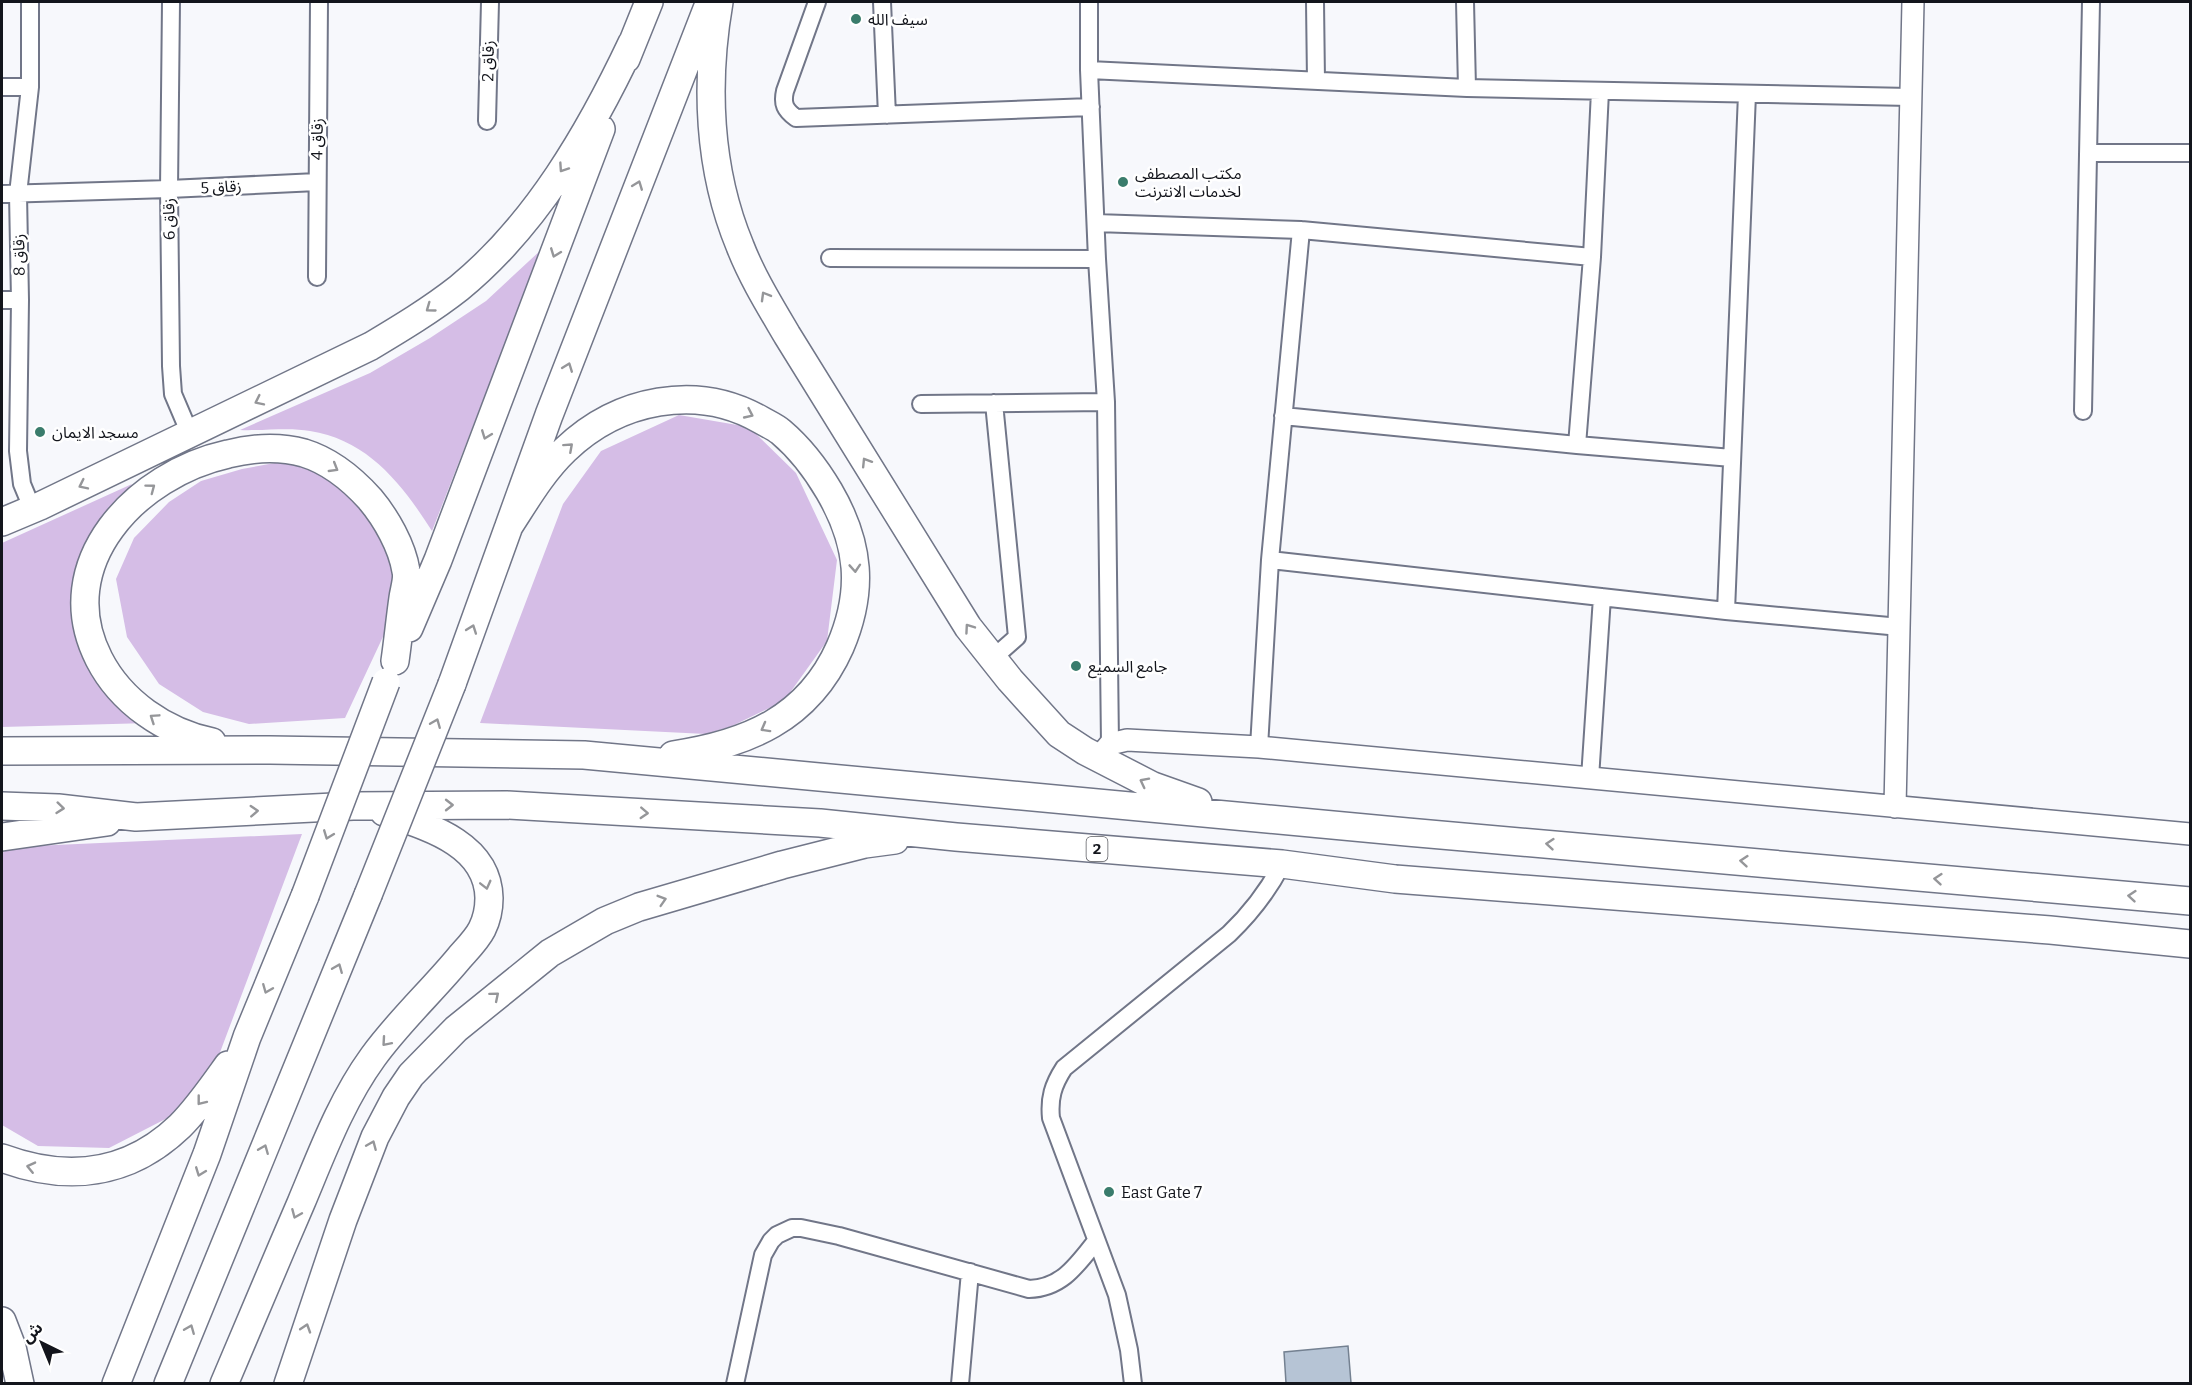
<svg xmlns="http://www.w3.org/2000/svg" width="2192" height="1385" font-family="Bitter,'Noto Sans Arabic',serif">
<rect width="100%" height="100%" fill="#f7f8fc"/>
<path fill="#d5bde6" d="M542 249 432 531C402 484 368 440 310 431 289 427 262 431 240 430L370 373 430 338 486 301Z
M679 415 749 427 796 473 837 560 827 641 784 701 732 726 706 734 480 723 563 504 601 451Z
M291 460 361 493 397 556 388 626 345 718 249 724 203 712 159 684 127 637 116 579 134 538 169 502 201 481 242 469Z
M132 484 116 505 81 601 149 723 2 727V543Z
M302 834 213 1071 185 1109 109 1148 38 1146 2 1125V853L11 847Z"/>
<path fill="#b6c4d5" stroke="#748191" stroke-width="1.5" d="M1348 1346 1351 1383H1286L1284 1352Z"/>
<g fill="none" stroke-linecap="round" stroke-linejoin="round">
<defs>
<path id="minor" d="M30 2V87L18 194 20 300 18 451 22 484 32 508
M171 2 169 189 171 366 173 394 190 434
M817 2 785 91C782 104 785 110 796 118L1091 107
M882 2 887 115
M1089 2V70L1097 259 1106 402 1110 744
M1315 2 1316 81
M1465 2 1467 88
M1089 70 1467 88 1910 97
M2 87H30
M487 121 490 2
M2088 153H2190
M2 194 169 189 317 182
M1096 223 1301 230 1592 257
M830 258 1097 259
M317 277 319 2
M2 300H20
M921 404 1106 402
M2083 411 2091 2
M1283 416 1577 445 1732 458
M1577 445 1592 257 1600 91
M1270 560 1726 611 1900 627
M1726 611 1747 94
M992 659 1017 637 994 403
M1259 747 1270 560 1301 230
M1590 778 1602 597
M735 1384 763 1255 771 1241 777 1235 792 1228H801L839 1236 1029 1289C1062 1288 1077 1265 1096 1241
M960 1384 970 1272
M1133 1384 1129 1350 1117 1295 1051 1118C1049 1098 1053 1085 1064 1068L1229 934C1251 913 1268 891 1282 864"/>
<path id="tertiary" d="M1098 758 1110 744 1127 740 1259 747 2190 834
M1895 807 1913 2"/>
<path id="trunk" d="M719 2C705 83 708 169 740 246 752 277 770 306 787 335L968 627 1010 680 1059 734 1085 751 1153 786 1198 802
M626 59 649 2
M2 522 40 506 371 346C401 328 431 310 459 288 536 225 590 132 632 43
M509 526C526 500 542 472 565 450 618 399 697 383 761 420 768 424 775 427 781 432 801 449 816 469 829 491 860 544 864 591 840 647 808 719 747 744 673 755
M409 628 438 560 601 129
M452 684 549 415 707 9
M212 742C165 732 121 702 99 659 50 563 137 474 228 454 252 448 279 446 304 453 330 461 352 479 370 499 386 518 402 546 406 571 408 579 404 590 403 598 400 619 398 640 395 661
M2 751 270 750 584 755 1407 832 2190 901
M2 806 58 808 136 817 353 806 507 805 820 823 956 837 1282 864 1395 879 2050 930 2190 944
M2 837 107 822
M2 1158C67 1182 128 1176 180 1126 198 1108 213 1086 228 1065
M2 1321 12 1347 20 1384
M116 1384 207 1154 247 1037 305 896
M168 1384 368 895
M224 1384C250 1323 275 1263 301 1203 322 1153 341 1101 373 1057 399 1021 432 991 460 957 468 948 477 939 482 929 487 919 489 908 489 898 488 843 426 826 384 812
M288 1384 343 1220 375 1137 396 1097 411 1075 456 1029 550 953 605 921 639 907 782 865 865 844 895 840"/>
</defs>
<use href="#minor" stroke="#717688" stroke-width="20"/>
<use href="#tertiary" stroke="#717688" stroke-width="24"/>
<use href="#trunk" stroke="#717688" stroke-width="30"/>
<use href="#minor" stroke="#fff" stroke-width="16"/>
<use href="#tertiary" stroke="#fff" stroke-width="21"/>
<use href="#trunk" stroke="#fff" stroke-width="27"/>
<defs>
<path id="trunk-bridge" d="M368 895 452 684
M305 896 386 682"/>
</defs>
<use href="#trunk-bridge" stroke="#717688" stroke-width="30" stroke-linecap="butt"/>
<use href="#trunk-bridge" stroke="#fff" stroke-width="27"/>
</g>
<defs><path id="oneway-chevron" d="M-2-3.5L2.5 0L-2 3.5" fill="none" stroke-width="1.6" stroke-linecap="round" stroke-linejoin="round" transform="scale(1.5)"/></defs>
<g stroke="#959699">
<use href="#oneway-chevron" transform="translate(563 168) rotate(124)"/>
<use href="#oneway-chevron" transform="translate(638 185) rotate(-69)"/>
<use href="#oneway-chevron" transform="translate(555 253) rotate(111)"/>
<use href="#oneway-chevron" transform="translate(765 296) rotate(-120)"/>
<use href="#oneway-chevron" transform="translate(430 308) rotate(144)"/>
<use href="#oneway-chevron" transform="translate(568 367) rotate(-69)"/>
<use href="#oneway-chevron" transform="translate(259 401) rotate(154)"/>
<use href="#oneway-chevron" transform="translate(749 414) rotate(25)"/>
<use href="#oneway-chevron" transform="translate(486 435) rotate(111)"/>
<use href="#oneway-chevron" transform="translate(569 447) rotate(-42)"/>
<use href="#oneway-chevron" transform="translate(866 462) rotate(-122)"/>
<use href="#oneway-chevron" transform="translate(334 468) rotate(31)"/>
<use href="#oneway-chevron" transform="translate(83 485) rotate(154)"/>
<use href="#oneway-chevron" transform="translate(151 488) rotate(-37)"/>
<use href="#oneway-chevron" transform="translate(855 568) rotate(86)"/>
<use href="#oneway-chevron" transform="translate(969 628) rotate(-125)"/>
<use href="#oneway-chevron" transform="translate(472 629) rotate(-70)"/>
<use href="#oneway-chevron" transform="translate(154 718) rotate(-146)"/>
<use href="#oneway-chevron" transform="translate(436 723) rotate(-68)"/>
<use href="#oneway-chevron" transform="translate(765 728) rotate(151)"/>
<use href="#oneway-chevron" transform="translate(1144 782) rotate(-153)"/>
<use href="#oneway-chevron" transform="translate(449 805)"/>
<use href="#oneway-chevron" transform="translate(60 808) rotate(6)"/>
<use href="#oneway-chevron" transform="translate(254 811) rotate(-3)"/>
<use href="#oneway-chevron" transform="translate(644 813) rotate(3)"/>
<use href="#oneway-chevron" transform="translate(328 835) rotate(111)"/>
<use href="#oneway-chevron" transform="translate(1550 844) rotate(-175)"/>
<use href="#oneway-chevron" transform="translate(1744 861) rotate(-175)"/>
<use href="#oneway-chevron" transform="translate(1938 879) rotate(-175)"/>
<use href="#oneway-chevron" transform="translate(486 885) rotate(76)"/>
<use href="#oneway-chevron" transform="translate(2132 896) rotate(-175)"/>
<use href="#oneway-chevron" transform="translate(662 900) rotate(-17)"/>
<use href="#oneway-chevron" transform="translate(338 968) rotate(-68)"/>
<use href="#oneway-chevron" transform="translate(267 989) rotate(112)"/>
<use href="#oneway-chevron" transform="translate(495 996) rotate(-40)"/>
<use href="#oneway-chevron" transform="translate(386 1042) rotate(131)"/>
<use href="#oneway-chevron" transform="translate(201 1101) rotate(128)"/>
<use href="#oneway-chevron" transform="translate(372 1145) rotate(-67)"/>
<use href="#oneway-chevron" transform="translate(264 1149) rotate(-68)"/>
<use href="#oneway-chevron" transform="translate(31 1167) rotate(-167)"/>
<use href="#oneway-chevron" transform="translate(200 1172) rotate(111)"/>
<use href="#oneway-chevron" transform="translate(296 1214) rotate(113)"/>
<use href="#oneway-chevron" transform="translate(306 1328) rotate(-72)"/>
<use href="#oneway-chevron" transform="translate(190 1329) rotate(-68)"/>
</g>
<g fill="#3a7c6c" stroke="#fff" stroke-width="2">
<circle cx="856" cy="19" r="6"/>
<circle cx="1123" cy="182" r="6"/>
<circle cx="40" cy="432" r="6"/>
<circle cx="1076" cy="666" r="6"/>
<circle cx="1109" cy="1192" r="6"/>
</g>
<g text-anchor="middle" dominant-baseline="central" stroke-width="5" stroke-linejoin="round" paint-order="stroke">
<rect fill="#fff" stroke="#5a5b60" stroke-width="1.5" x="1086.5" y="837" width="21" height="24" rx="4.5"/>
<g font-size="15" font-weight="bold" fill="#13151c">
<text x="1097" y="849">2</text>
</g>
<g font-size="16" fill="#13151c" stroke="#fff" text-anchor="start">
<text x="868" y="19">سيف الله</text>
<text x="1135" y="173">مكتب المصطفى<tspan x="1135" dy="18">لخدمات الانترنت</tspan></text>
<text x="52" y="432">مسجد الايمان</text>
<text x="1088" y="666">جامع السميع</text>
<text x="1121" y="1192">East Gate 7</text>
</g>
<g font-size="16" fill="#13151c" stroke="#fff">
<text transform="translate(488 61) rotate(-89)">زقاق 2</text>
<text transform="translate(317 139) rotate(-89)">زقاق 4</text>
<text transform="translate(221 187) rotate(-3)">زقاق 5</text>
<text transform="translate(169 219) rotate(-91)">زقاق 6</text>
<text transform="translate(19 255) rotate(-91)">زقاق 8</text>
</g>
</g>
<rect width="2192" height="1385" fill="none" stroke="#13151c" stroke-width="6"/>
<g transform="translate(42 1343) rotate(317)" stroke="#ffffff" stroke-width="4.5" paint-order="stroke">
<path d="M0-4.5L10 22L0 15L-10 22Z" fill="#13151c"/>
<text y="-9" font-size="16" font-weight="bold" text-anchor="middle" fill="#13151c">ش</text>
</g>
</svg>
